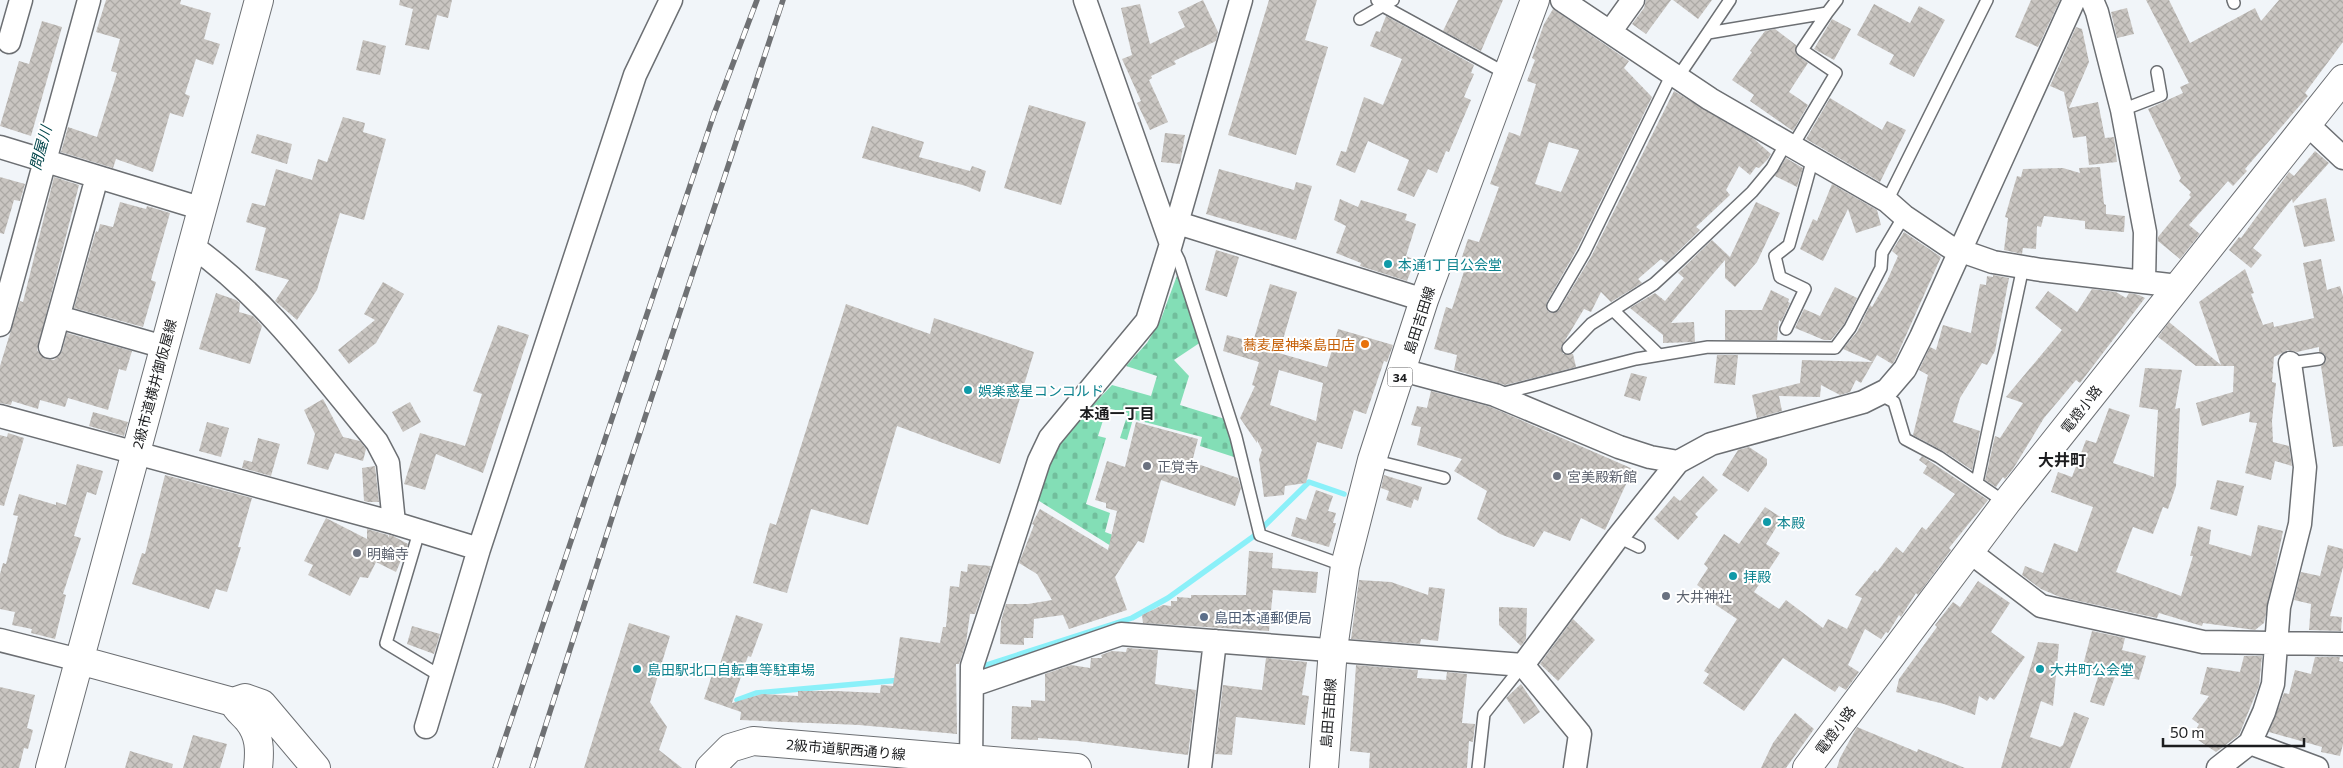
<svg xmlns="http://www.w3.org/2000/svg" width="2343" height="768" font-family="Commissioner,'Noto Sans JP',sans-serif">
<defs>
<pattern id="cemetery-stones" width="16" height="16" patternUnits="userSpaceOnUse" patternTransform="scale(1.25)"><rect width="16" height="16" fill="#83deb6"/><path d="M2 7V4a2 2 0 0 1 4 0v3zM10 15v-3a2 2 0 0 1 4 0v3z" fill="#71be9c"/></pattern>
<pattern id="building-cross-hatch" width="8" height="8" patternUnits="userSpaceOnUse" patternTransform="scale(1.25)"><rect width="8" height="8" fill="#c9c5c1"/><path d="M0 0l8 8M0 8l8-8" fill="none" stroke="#aca9a5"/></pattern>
</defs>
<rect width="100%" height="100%" fill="#f1f5f9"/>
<path fill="url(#cemetery-stones)" d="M1179 270 1201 342 1174 360 1189 376 1180 405 1225 419 1237 458 1200 446 1202 437 1133 419 1127 440 1120 438 1128 413 1107 408 1098 436 1106 438 1086 504 1110 513 1105 532 1129 541 1127 556 1036 499 1048 462 1060 440 1112 385 1151 396 1157 376 1126 366 1147 343 1161 319Z"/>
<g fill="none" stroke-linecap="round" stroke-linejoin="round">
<path stroke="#8bf0f9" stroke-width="5.5" d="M977 668 1132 618 1168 598 1254 536 1309 482 1344 494
M737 700 756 693 901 680"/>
</g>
<path fill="url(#building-cross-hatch)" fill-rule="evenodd" d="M106 0H181L180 4 211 13 204 39 220 44 213 65 196 59 185 94 190 96 183 117 170 113 153 172 116 159 113 168 61 152 68 127 97 137 117 73 111 71 120 39 96 32Z
M400 0H452L448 18 437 15 429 50 405 45 413 9 399 5Z
M1203 0 1218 32 1216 41 1174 61 1176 64 1151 76 1152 78 1149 80 1168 122 1150 130 1137 103 1141 101 1122 59 1132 55 1121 8 1140 4 1150 44 1185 27 1178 12Z
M1269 0H1317L1305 40 1328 47 1296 155 1228 135Z
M1458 0H1503L1481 51 1443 31Z
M1646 0H1671L1646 34 1632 24 1644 8Z
M1673 0H1712L1698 19Z
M2031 0H2060L2038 47 2015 37Z
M2146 0H2169L2190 43 2255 8 2261 21 2279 0H2343V42L2305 93 2308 96 2245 169 2247 171 2233 186 2228 181 2189 225 2200 234 2180 259 2158 241V237L2191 197 2189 195 2191 192 2179 181 2181 178 2148 109 2183 93 2180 87 2189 83Z
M1874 4 1910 23 1919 6 1945 20 1914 77 1889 64 1894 55 1857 35Z
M2127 8 2134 34 2117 38 2111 12Z
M1553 9 1629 61 1624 68 1652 97 1577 249 1547 302 1546 306 1549 312 1553 313 1559 310 1591 257 1674 91 1754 139 1771 154 1768 159 1759 168 1756 167 1750 175 1739 166 1726 190 1730 195 1696 227 1700 230 1666 263 1661 259 1638 279 1642 283 1611 302 1601 292 1591 312 1584 309 1561 347 1563 354H1573L1576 367 1505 385 1454 370 1457 355 1434 349 1446 307 1452 309 1468 259 1462 257 1468 239 1479 242 1499 187 1490 184 1509 132 1520 136 1536 84 1527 81 1535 60 1532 58 1544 24ZM1549 142 1579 150 1561 192 1535 184Z
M1386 16 1474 65 1471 73 1474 74 1464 97 1471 100 1449 152 1446 151 1437 173 1428 169 1414 197 1397 190 1409 160 1368 141 1355 173 1336 165 1341 151 1346 152 1364 97 1383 105 1402 59 1370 46 1376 31 1380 32Z
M1832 19 1851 29 1834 60 1814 49Z
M42 21 62 27 31 136 0 126 19 61 29 64Z
M2076 27 2082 29 2089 62 2069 108 2098 102 2105 138 2114 137 2117 162 2089 165 2086 136 2073 138 2064 92 2050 86Z
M1775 29 1796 45V54L1808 63 1789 92 1808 105 1793 131 1750 101 1754 95 1732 80 1752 52 1750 51 1765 31Z
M363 40 386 46 380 75 356 70Z
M1830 98 1882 130 1887 121 1906 130 1880 182 1806 139Z
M1029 105 1086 122 1061 205 1004 188Z
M343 117 365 123 363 132 386 139 364 220 340 213 317 290 297 320 275 301 289 280 255 270 266 228 246 222 252 203 265 206 276 169 312 180 318 159 327 162Z
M872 126 924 142 919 157 970 171 972 166 986 171 980 192 966 186 862 158Z
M1165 133 1185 135 1180 164 1161 162Z
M257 134 292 144 287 164 251 153Z
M2315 151 2329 163 2293 203 2292 199 2253 248 2262 255 2251 268 2229 250 2239 237 2241 238 2289 172 2294 176Z
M1786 158 1803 168 1797 187 1775 176Z
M2100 167 2104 204 2106 205V214L2125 216 2124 232 2085 229V221L2044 216 2041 227 2037 226 2036 249 2023 248 2022 254 2004 250 2008 218 2005 217 2017 176 2021 177 2023 169 2063 168 2080 173 2079 168Z
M1219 169 1294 190 1296 182 1312 186 1296 240 1206 214Z
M0 177 25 184 20 201 14 200 4 234 0 233Z
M54 177 79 185 37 350 46 359 54 360 62 351 67 333 132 351 126 371 119 369 108 410 68 398 65 407 40 400 38 409 12 401 11 405 0 403V366L20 301 23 302Z
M1832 184 1877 210 1881 225 1856 233 1848 209 1823 261 1800 249 1813 219 1817 221Z
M2326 198 2335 241 2304 247 2294 206Z
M1340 199 1358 207 1361 200 1407 214 1405 220 1416 224 1406 256 1415 260 1407 281 1360 266 1361 263 1336 253 1346 226 1334 220Z
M120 202 146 209 147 206 170 213 151 280 156 282 143 327 74 308 96 231 98 232 100 224 113 227Z
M1756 202 1780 213 1757 262 1735 287 1725 278V260L1671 323 1694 322 1695 342 1663 343V335L1630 308 1655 293 1665 301 1684 278 1678 273 1712 240 1730 257Z
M1904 232 1941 257 1894 362 1892 364 1877 355 1873 362 1843 349 1857 332 1870 305 1872 307 1887 281 1898 256 1892 251Z
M1216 250 1239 257 1227 297 1205 290Z
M2321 259 2327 290 2340 286 2343 296V446L2333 447 2321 366 2326 361 2325 355 2319 352V347L2297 352 2288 350 2274 357 2272 382 2276 383 2272 421 2273 442 2289 446 2292 466 2275 461 2271 480 2245 473 2257 423 2249 422 2250 412 2202 426 2196 403 2233 392 2234 366H2196L2158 337 2169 322 2221 365 2199 302 2245 269 2254 293 2251 294 2263 325 2273 322 2274 327 2314 318 2303 263Z
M1993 275 2009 278 1995 351 1987 365 1982 363 1960 398 1953 422 1980 431 1972 470 1943 451 1913 435 1928 375 1919 370 1930 347 1936 350 1943 325 1971 333 1980 284 1986 285 1987 276 1993 277Z
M383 282 404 294 376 343 349 364 338 350 375 320 364 314Z
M1270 284 1297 292 1279 353 1327 367 1338 329 1393 345 1387 362 1384 361 1366 414 1354 410 1342 449 1317 442 1306 483 1285 486 1284 495 1264 497 1259 459 1262 450 1257 440V443L1240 418 1255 386 1252 385 1259 362 1223 351 1227 335 1253 342ZM1279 370 1323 383 1316 421 1270 405Z
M1835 287 1857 298 1844 324 1831 340H1824L1795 328 1804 309 1820 316Z
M2092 289 2116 292 2126 298 2129 293 2139 295 2145 298 2080 383 2076 380 2044 418 2013 469 2005 479 2003 477 1996 487 1985 480 1995 436 2000 438 2023 403 2006 397 2062 330 2035 308 2048 291 2077 312Z
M1771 290 1789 299 1788 302 1790 303 1781 322 1779 320 1777 340H1725V310H1762Z
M216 293 236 300 240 303 239 312 253 316 262 326 250 364 199 349Z
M846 304 930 334 934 318 1034 352 1000 464 897 426 868 525 811 509 787 593 753 583 770 523 776 525Z
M498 325 529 335 483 473 436 454 425 490 404 484 420 433 465 446 482 394 473 391Z
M1717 355H1738L1735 385 1714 383Z
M1802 360 1873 362 1861 383 1856 380 1850 392 1840 395 1821 385 1820 397 1779 396 1782 411 1757 418 1752 395 1800 383Z
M2145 368 2182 370 2175 409 2180 408 2176 486 2168 509 2163 507 2153 534 2133 527 2116 572 2181 596 2193 556H2190L2198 526 2211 530 2209 544 2251 556 2258 525 2283 531 2264 623 2255 630 2203 623 2202 626 2159 613 2157 618 2060 597 2041 589 2022 575 2025 566 2043 573 2054 543 2077 552 2093 507 2051 492 2058 472 2072 477 2086 440 2096 443 2109 408 2130 415 2113 463 2154 477 2158 410 2139 407Z
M1631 373 1647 377 1640 401 1624 396Z
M1431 391 1491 407 1633 469 1605 530 1581 518 1570 541 1544 531 1534 547 1500 534 1477 519 1487 491 1454 471 1462 459 1417 445 1421 427 1411 425 1417 406 1427 408Z
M323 399 343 437 360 441 366 449 363 461 335 453 328 470 307 464 315 434 304 410Z
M410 402 421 422 403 432 392 412Z
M93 412 128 422 124 436 89 426Z
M207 422 229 428 221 457 199 451Z
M1136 422 1198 439 1192 462 1238 478 1241 488 1235 506 1161 480 1144 543 1138 541 1115 577 1127 610 1069 629 1063 615 1034 619 1033 638H1024V645L1000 644 1001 621 1006 604H1028L1052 600 1037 574 1019 563 1034 525 1032 524 1034 520 1040 509 1108 550 1117 511 1106 508V503L1095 500 1107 461 1125 467Z
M8 433 24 438 4 506 0 505V435L7 437Z
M258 438 280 444 271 476 242 468 244 460 252 462Z
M1749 447 1767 459V465L1748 492 1722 475 1738 450Z
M1922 456 1988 500 1949 548 1951 550 1918 595 1916 593 1901 617 1899 615 1888 633 1886 632 1881 639 1865 629 1848 665 1859 672 1846 690 1839 686 1835 692 1783 658 1744 711 1703 683 1709 674 1704 671 1737 619 1704 597 1707 592 1697 585 1708 568 1704 564 1724 534 1739 544 1765 507 1782 518 1766 544 1780 553 1754 592 1779 609 1786 600 1823 628 1828 619 1847 629 1862 598 1855 595 1875 570 1877 572 1896 547 1903 553 1922 527 1926 530 1955 494 1923 473 1927 466 1919 460Z
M77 464 103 471 96 495 87 492 74 536 81 538 63 594 66 595 55 639 31 633 32 629 12 625 15 612 0 609V574L3 563 6 564 18 516 13 515 19 494 56 505V502L66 505Z
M375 466 379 502H368L364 501 362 468Z
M165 475 252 498 238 547H241L227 592 216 589 209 609 132 584 142 553 145 554Z
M1384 475 1422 487 1418 501 1414 499 1411 508 1386 500 1389 491 1381 488Z
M1703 476 1718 490 1695 514 1698 517 1678 540 1654 519 1674 496 1680 501Z
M2217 480 2244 486 2237 516 2210 509Z
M1316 490 1333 496 1328 511 1336 513 1333 523H1336L1329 547 1291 536 1296 517 1306 520Z
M326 518 367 539V529L388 535V538L389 535 393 536 408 544 396 572 376 562 368 578 360 577 350 596 308 575 313 565 304 561Z
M2328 545 2343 549V567L2330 616 2342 617 2341 631 2309 630 2311 604 2294 600 2301 572 2320 576Z
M1249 551 1273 553 1272 568 1318 572 1316 593 1273 590 1269 631 1143 623 1142 615 1163 605 1171 606V601H1177V597L1191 598V595H1246Z
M968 564 991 566 975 614H970L966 643 959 664H956L957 734 859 725 740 720 741 712 704 699 715 666 719 667 736 615 763 624 751 657 748 656 732 703 762 694 798 696V691H836L880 693 881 685 893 686 900 637 940 643 943 627H946L950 586 959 587 961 571 967 572Z
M1359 580 1391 582 1428 595 1429 587 1445 589 1438 641 1421 639 1420 644 1351 639Z
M1978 581 2010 603 1991 632 2025 657 1994 700 1990 697 1987 701 1979 696 1975 715 1944 704 1896 692 1899 679 1937 627 1935 625 1953 602 1960 607Z
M1499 607 1527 608 1526 639 1521 646 1499 625Z
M1573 619 1595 640 1558 681 1540 664Z
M629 623 670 636 650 702 667 727 659 750 682 768H584Z
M412 626 440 634 434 654 407 644Z
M2092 631 2125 638 2122 650 2146 656 2139 680 2116 674 2104 706 2090 702 2098 677 2081 673Z
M2038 642 2059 644 2053 706 2041 701 2030 737 2060 747 2063 745 2074 712 2089 718 2070 768H2001Z
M1127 648 1158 650 1155 684 1196 690 1188 755 1078 741 1038 738V740L1011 739 1012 706 1031 707V700L1045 701V674L1071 665 1090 668 1091 658H1102L1101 655 1112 651 1126 652Z
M2244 656H2262L2259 686 2239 735 2216 752 2198 740 2199 736 2195 732 2199 724 2192 719 2209 696 2200 694 2207 667 2240 672Z
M2315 657H2340L2339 661 2343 662V744L2340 756 2321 752 2322 747 2269 732 2284 693 2289 694 2295 670 2311 674Z
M1266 658 1307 662 1302 695 1309 696 1305 725 1236 717 1232 755 1215 754 1223 685 1262 690Z
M1356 665 1418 670 1417 678 1446 680 1447 672 1467 674 1462 723 1475 724 1473 742 1469 741 1467 768H1369L1370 753 1350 751Z
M1521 684 1540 712 1524 724 1506 698Z
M0 687 35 695 27 728 33 730 28 749 24 748 19 768H0Z
M1795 713 1814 729 1786 768H1761L1773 743Z
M1857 727 1917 752 1918 749 1965 768H1837L1840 758Z
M193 735 227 744 220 768H183Z
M130 751 173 764 172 768H125Z"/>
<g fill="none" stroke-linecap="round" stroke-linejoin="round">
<defs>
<path id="lane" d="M1377 0 1383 6 1507 74
M2233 0 2234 3
M1360 19 1393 0
M1708 33 1827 13 1837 0
M1678 77 1730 0
M2122 110 2161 95 2157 72
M1792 147 1836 73 1802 50 1827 13
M1887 201 1987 0
M1172 246 1179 260 1236 437 1260 535 1345 566
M1553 306 1584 253 1672 74
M1613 310 1659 355
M1786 329 1805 289 1780 277 1775 256 1789 245 1813 158
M1568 348 1591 324 1654 284 1678 262 1752 192 1772 168 1786 143
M2290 363 2319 359
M1500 394 1636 359 1708 347 1835 348 1850 328 1881 268 1882 253 1904 216
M1881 395 1894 402 1905 439 1939 457 2006 503
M1372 460 1444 478
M1977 482 2023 267
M419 532 386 643 442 677
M1618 537 1639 547
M1478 768 1484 714 1523 665"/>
<path id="street" d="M1085 0 1171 244
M1562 0 1710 99 1887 201 1904 216 1950 247 1993 262 2041 270 2178 286
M2092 0 2097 12 2122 110 2145 232 2144 282
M1610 32 1633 0
M9 42 21 0
M2307 124 2343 158
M0 147 203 209
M1178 223 1424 300
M192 246C266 298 320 373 377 442L388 463 394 523
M59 317 164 347
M0 325 89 0
M50 347 97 177
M1402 370 1495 395 1619 447 1650 457 1678 462 1711 444 1863 402 1887 390 1905 369 1921 337 2074 0
M0 416 394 523 479 549
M1970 552 2041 606 2203 642 2343 644
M0 640 79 660
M1523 665 1618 537 1678 462
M973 685 1121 634 1523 665 1580 734 1575 768
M426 727 479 549 635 75 671 0
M2250 743 2317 768
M971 768 972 666 1039 461 1050 438 1147 321 1171 244 1241 0
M1200 768 1215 641
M2218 768 2250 743 2264 712 2273 684 2279 607 2300 524 2305 467 2290 363"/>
<path id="secondary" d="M79 660 233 702 245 698 262 704 316 768
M233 702C237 710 242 713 248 720 260 735 260 750 258 768
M50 768 259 0
M710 768 730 748 753 741 1077 768
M1807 768 2006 503 2343 79"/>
<path id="primary" d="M1324 768 1333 649 1345 566 1372 460 1424 300 1535 0"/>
</defs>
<use href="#lane" stroke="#6c6f73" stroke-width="14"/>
<use href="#street" stroke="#6c6f73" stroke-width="25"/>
<use href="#secondary" stroke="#6c6f73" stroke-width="30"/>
<use href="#primary" stroke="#6c6f73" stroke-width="30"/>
<use href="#lane" stroke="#fff" stroke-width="11"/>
<use href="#street" stroke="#fff" stroke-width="22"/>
<use href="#secondary" stroke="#fff" stroke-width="28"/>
<use href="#primary" stroke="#fff" stroke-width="28"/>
<defs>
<path id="rail" d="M495 768 714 114 757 0
M532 768 619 496 783 0"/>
</defs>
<use href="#rail" stroke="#6f7174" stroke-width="5.5"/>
<use href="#rail" stroke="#fff" stroke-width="4" stroke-dasharray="11" stroke-linecap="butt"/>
</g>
<g fill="#0f9aa8" stroke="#fff" stroke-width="2">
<circle cx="1388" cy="264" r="5"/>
<circle cx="968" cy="390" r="5"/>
<circle cx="1767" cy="522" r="5"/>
<circle cx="1733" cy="576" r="5"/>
<circle cx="637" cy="669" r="5"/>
<circle cx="2040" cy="669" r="5"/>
</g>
<circle fill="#e8710a" stroke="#fff" stroke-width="2" cx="1365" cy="344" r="5"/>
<g fill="#6b7280" stroke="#fff" stroke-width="2">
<circle cx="1147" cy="466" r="5"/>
<circle cx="1557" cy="476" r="5"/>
<circle cx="357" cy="553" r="5"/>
<circle cx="1666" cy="596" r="5"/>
</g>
<circle fill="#5c6f8a" stroke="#fff" stroke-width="2" cx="1204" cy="617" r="5"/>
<g text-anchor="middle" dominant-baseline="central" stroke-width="4" stroke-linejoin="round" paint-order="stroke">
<rect fill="#fff" stroke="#606162" stroke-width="1" x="1387.5" y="367.5" width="25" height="19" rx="4"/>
<g font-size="12" font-weight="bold" fill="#1c1d1f">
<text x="1400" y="377">34</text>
</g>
<g font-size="14" fill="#0d838f" stroke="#fff" text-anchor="start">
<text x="1398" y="264">本通1丁目公会堂</text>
<text x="978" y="390">娯楽惑星コンコルド</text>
<text x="1777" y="522">本殿</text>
<text x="1743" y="576">拝殿</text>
<text x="647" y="669">島田駅北口自転車等駐車場</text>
<text x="2050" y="669">大井町公会堂</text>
</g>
<g font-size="14" fill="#1c1d1f" stroke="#fff">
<text transform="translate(1419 320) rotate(-72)">島田吉田線</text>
<text transform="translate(154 384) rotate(-75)">2級市道横井御仮屋線</text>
<text transform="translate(2081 409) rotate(-52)">電燈小路</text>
<text transform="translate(1328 713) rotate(-86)">島田吉田線</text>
<text transform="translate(1835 730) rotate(-53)">電燈小路</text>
<text transform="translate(846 749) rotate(5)">2級市道駅西通り線</text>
</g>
<g font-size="14" fill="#c56008" stroke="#fff" text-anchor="end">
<text x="1355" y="344">蕎麦屋神楽島田店</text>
</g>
<g font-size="14" fill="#5b616d" stroke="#fff" text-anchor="start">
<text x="1157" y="466">正覚寺</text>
<text x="1567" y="476">宮美殿新館</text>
<text x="367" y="553">明輪寺</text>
<text x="1676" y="596">大井神社</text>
</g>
<g font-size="14" fill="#4e5e75" stroke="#fff" text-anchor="start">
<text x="1214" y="617">島田本通郵便局</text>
</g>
<g font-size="15" font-style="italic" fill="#01454a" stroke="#fff">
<text transform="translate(40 148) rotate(-75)">問屋川</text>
</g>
<g font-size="15" font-weight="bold" fill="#1c1d1f" stroke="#fff">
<text x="1117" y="413">本通一丁目</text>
</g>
<g font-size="16" font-weight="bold" fill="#1c1d1f" stroke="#fff">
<text x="2062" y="459">大井町</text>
</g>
</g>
<path d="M2163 738v8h141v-8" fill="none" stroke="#1c1d1f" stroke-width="2.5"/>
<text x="2170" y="738" font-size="15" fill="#1c1d1f" stroke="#ffffff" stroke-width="4" paint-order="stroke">50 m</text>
</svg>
